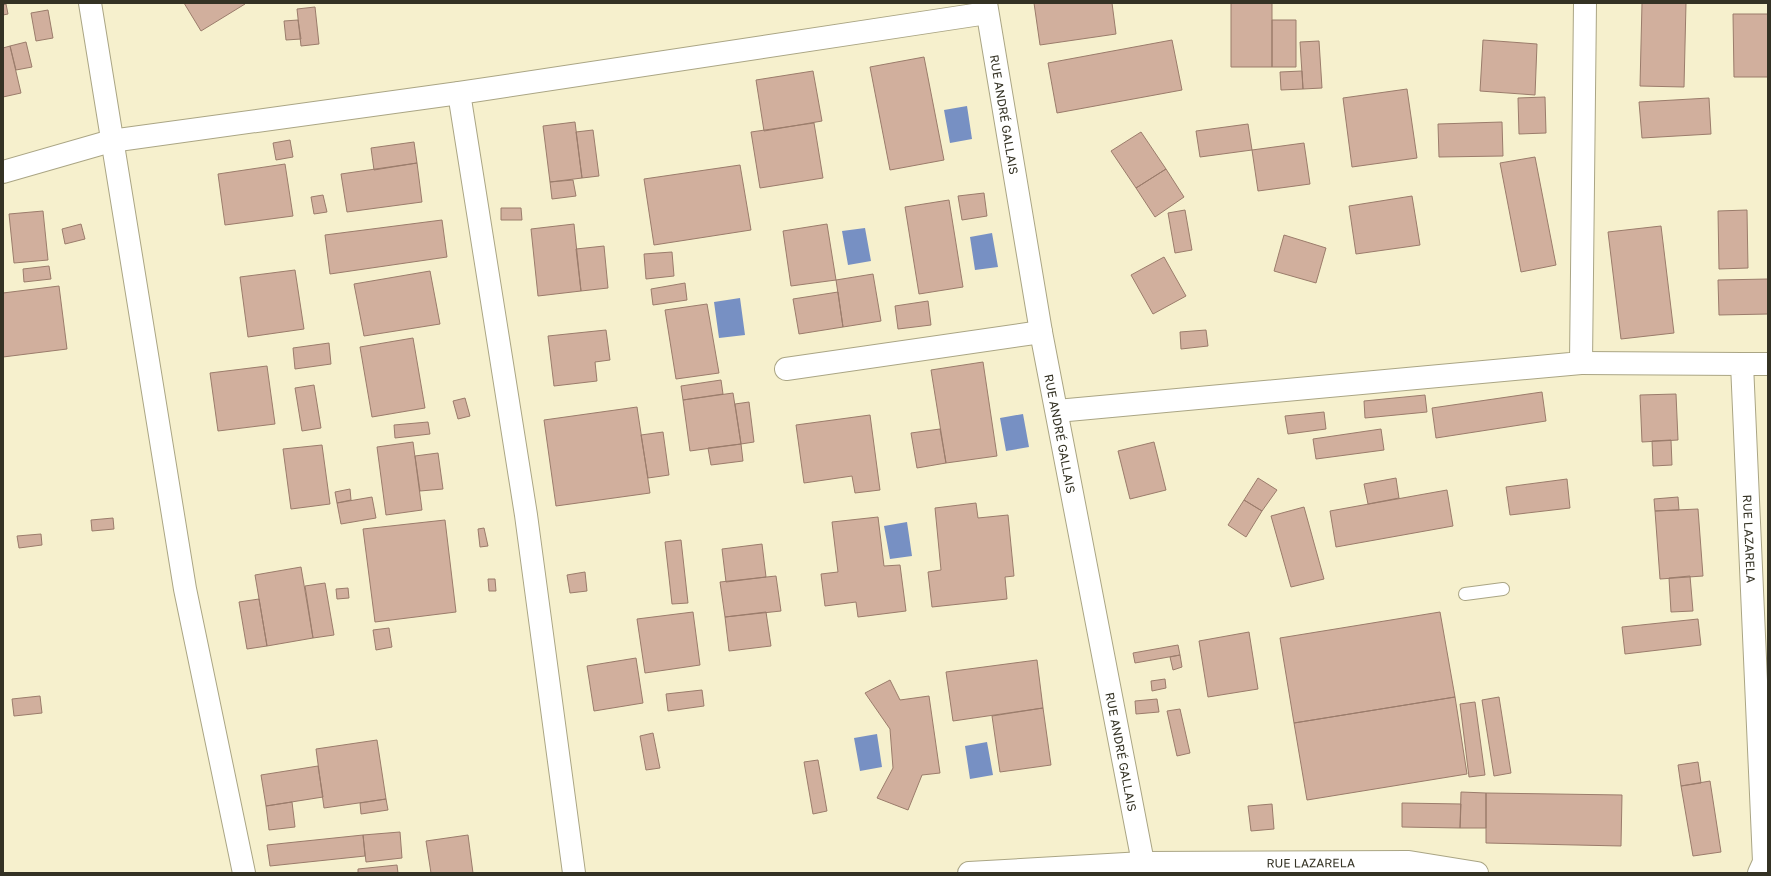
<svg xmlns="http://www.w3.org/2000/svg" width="1771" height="876" font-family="'Golos Text',sans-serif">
<rect width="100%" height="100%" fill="#f6f0cd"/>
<path fill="#7790c3" d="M967 106 972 139 950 143 944 110Z
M865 228 871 261 848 265 842 231Z
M992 233 998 267 975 270 970 237Z
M740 298 745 335 719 338 714 302Z
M1023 414 1029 447 1006 451 1000 418Z
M907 522 912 556 890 559 884 526Z
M877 734 882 767 860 771 854 738Z
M987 742 993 775 970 779 965 746Z"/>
<path fill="#d1af9d" stroke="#9b7c6b" d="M184 3H244L245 4 201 31Z
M1034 3H1112L1116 34 1040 45Z
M1231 3H1272V67H1231Z
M1642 3H1686L1684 87 1640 86Z
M6 4 8 14 3 15V5Z
M315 7 319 44 301 46 297 9Z
M48 10 53 38 36 41 31 13Z
M1733 14H1768V77H1734Z
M298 20 301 39 286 40 284 21Z
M1272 20H1296V67H1272Z
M1172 40 1182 90 1057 113 1048 63Z
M1483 40 1537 44 1535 95 1480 91Z
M1319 41 1322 88 1303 89 1300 42Z
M26 42 32 67 16 70 10 46Z
M10 46 21 93 3 97V48Z
M924 57 944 160 890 170 870 67Z
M813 71 822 121 764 131 756 80Z
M1302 71 1303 89 1281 90 1280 72Z
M1407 89 1417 158 1352 167 1343 98Z
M1545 97 1546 133 1519 134 1518 98Z
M1709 98 1711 134 1642 138 1639 102Z
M575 122 582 178 550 182 543 126Z
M1502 122 1503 156 1439 157 1438 124Z
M814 123 823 178 760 188 751 132Z
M1248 124 1252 150 1200 157 1196 131Z
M593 130 599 176 582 178 576 132Z
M1141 132 1166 169 1136 188 1111 151Z
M290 140 293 157 276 160 273 143Z
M414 142 417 163 374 170 371 148Z
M1304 143 1310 184 1258 191 1252 150Z
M1535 157 1556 265 1521 272 1500 163Z
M417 163 422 202 347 212 341 174Z
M285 164 293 216 225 225 218 174Z
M740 165 751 230 654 245 644 179Z
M1166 169 1184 197 1155 217 1136 188Z
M573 180 576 196 552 199 550 182Z
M984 193 987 216 962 220 958 196Z
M323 195 327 212 314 214 311 197Z
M1412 196 1420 245 1356 254 1349 206Z
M949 200 963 287 919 294 905 207Z
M501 208H521L522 220H501Z
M1185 210 1192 250 1175 253 1168 213Z
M1747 210 1748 268 1719 269 1718 211Z
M43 211 48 260 14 263 9 214Z
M442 220 447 257 330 274 325 235Z
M81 224 85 239 65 244 62 229Z
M574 224 581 291 538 296 531 229Z
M827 224 836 280 791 286 783 231Z
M1661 226 1674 333 1621 339 1608 232Z
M1284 235 1326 248 1316 283 1274 271Z
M604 246 608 288 581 291 576 249Z
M672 252 674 276 646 279 644 254Z
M1164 257 1186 296 1153 314 1131 275Z
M49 266 51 279 24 282 23 269Z
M295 270 304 329 248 337 240 277Z
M430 271 440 324 364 336 354 284Z
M873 274 881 321 843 327 836 280Z
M1768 279V314L1719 315 1718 280Z
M685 283 687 300 653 305 651 289Z
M59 286 67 349 3 357V293Z
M838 292 843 327 799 334 793 299Z
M928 301 931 325 898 329 895 306Z
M707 304 719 373 676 379 665 310Z
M606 330 610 360 595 362 597 381 554 386 548 336Z
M1206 330 1208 346 1181 349 1180 332Z
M413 338 425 408 372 417 360 347Z
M329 343 331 364 295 369 293 348Z
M983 362 997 456 946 463 931 370Z
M267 366 275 424 218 431 210 373Z
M721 380 723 394 683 400 681 386Z
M314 385 321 428 302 431 295 388Z
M1542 392 1546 421 1436 438 1432 408Z
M733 393 741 444 690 451 683 400Z
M1676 394 1678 440 1642 442 1640 395Z
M1425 395 1427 412 1365 418 1364 401Z
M465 398 470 416 458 419 453 401Z
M749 402 754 442 741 444 735 404Z
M637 407 650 493 556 506 544 420Z
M1324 412 1326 429 1288 434 1285 416Z
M870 415 880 490 855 493 852 476 804 483 796 425Z
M428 422 430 434 395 438 394 425Z
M940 429 946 463 917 468 911 433Z
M1381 429 1384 450 1316 459 1313 439Z
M663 432 669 475 648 478 641 435Z
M1671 440 1672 465 1653 466 1652 441Z
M413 442 422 510 386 515 377 447Z
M1154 442 1166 490 1130 499 1118 451Z
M741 444 743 461 711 465 708 448Z
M322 445 330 504 291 509 283 449Z
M438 453 443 489 420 491 415 456Z
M1258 478 1277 490 1262 511 1244 500Z
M1396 478 1399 498 1368 504 1364 484Z
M1567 479 1570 508 1510 515 1506 487Z
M350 489 351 500 337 503 335 492Z
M1447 490 1453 526 1336 547 1330 511Z
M372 497 376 518 341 524 337 503Z
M1678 497 1679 510 1655 511 1654 499Z
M1244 500 1262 511 1246 537 1228 525Z
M976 503 978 518 1008 515 1014 576 1005 577 1007 599 932 607 928 572 941 570 935 508Z
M1304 507 1324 579 1291 587 1271 516Z
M1698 509 1703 576 1660 579 1655 511Z
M878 517 884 566 900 565 906 611 858 617 856 602 825 606 821 574 838 572 832 522Z
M113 518 114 529 92 531 91 520Z
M445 520 456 612 375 622 363 529Z
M484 528 488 546 480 547 478 529Z
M41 534 42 545 19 548 17 536Z
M681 540 688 603 672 604 665 542Z
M762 544 766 577 726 582 722 549Z
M301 567 313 638 267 646 255 575Z
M585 572 587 591 570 593 567 575Z
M776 576 781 611 725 617 720 582Z
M1690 576 1693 611 1671 612 1669 578Z
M488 579H495L496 591H489Z
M325 583 334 635 313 638 305 586Z
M348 588 349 598 337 599 336 589Z
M259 599 267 646 247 649 239 602Z
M693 612 700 665 645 673 637 619Z
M766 612 771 646 729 651 725 617Z
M1440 612 1455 697 1294 723 1280 638Z
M1698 619 1701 645 1625 654 1622 627Z
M389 628 392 647 376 650 373 630Z
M1249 632 1258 689 1208 697 1199 641Z
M1178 645 1180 655 1135 663 1133 653Z
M1180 655 1182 667 1173 670 1170 657Z
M636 658 643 703 594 711 587 666Z
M1037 660 1043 708 953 721 946 672Z
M1165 679 1166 688 1152 691 1151 681Z
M890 680 900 700 929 696 940 773 922 775 908 810 877 798 893 768 890 729 865 693Z
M702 690 704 706 668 711 666 694Z
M40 696 42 713 14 716 12 699Z
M1455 697 1467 774 1307 800 1294 723Z
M1499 697 1511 773 1494 776 1482 700Z
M1157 699 1159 712 1136 714 1135 701Z
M1475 702 1485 775 1469 777 1460 704Z
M1043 708 1051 765 1000 772 992 716Z
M1180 709 1190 753 1177 756 1167 711Z
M653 733 660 768 646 770 640 736Z
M377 740 386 799 324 808 316 749Z
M818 760 827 811 813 814 804 762Z
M1698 762 1701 783 1681 786 1678 765Z
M318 766 323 797 266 806 261 775Z
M1710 781 1721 852 1693 856 1681 786Z
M1461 792 1486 793V828H1460Z
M1486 793 1622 795 1621 846 1486 843Z
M386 799 388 810 361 814 360 803Z
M292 802 295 827 269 830 266 806Z
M1402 803 1461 804 1460 828 1402 827Z
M1272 804 1274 829 1251 831 1248 806Z
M400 832 402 858 366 862 363 835Z
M363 835 365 856 270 866 267 845Z
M468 835 473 873H431L426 841Z
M397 865 398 873H358V869Z"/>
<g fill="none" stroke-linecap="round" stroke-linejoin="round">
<defs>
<path id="service" d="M1465 594 1503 589"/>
<g id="minor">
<path d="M90 3 185 589 244 873"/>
<path d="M459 93 526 515 574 873"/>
<path d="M3 172 111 141 459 93 987 13"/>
<path id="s1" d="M1581 363 1742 364 1764 862 1759 873"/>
<path d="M1742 364H1768"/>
<path d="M786 369 1041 332"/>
<path d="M1057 411 1581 363 1585 3"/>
<path id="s2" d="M969 873 1143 863 1409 862 1477 873"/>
</g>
<g id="primary">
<path id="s3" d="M986 3 1041 332 1145 873"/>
</g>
</defs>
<use href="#service" stroke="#aaa584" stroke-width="14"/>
<use href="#minor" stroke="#aaa584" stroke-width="24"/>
<use href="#primary" stroke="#aaa584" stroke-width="24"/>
<use href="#service" stroke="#fff" stroke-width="12"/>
<use href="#minor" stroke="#fff" stroke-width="22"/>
<use href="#primary" stroke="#fff" stroke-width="22"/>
</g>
<g text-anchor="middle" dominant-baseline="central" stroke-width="3" stroke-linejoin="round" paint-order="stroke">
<g font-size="12" fill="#343224" stroke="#fff">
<text stroke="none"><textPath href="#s3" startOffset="113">RUE ANDRÉ GALLAIS</textPath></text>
<text stroke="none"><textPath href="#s3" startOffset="437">RUE ANDRÉ GALLAIS</textPath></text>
<text stroke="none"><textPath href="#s1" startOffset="336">RUE LAZARELA</textPath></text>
<text stroke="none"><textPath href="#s3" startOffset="761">RUE ANDRÉ GALLAIS</textPath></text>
<text stroke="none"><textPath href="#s2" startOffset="342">RUE LAZARELA</textPath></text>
</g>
</g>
<rect width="1771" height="876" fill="none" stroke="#343224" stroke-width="8"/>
</svg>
